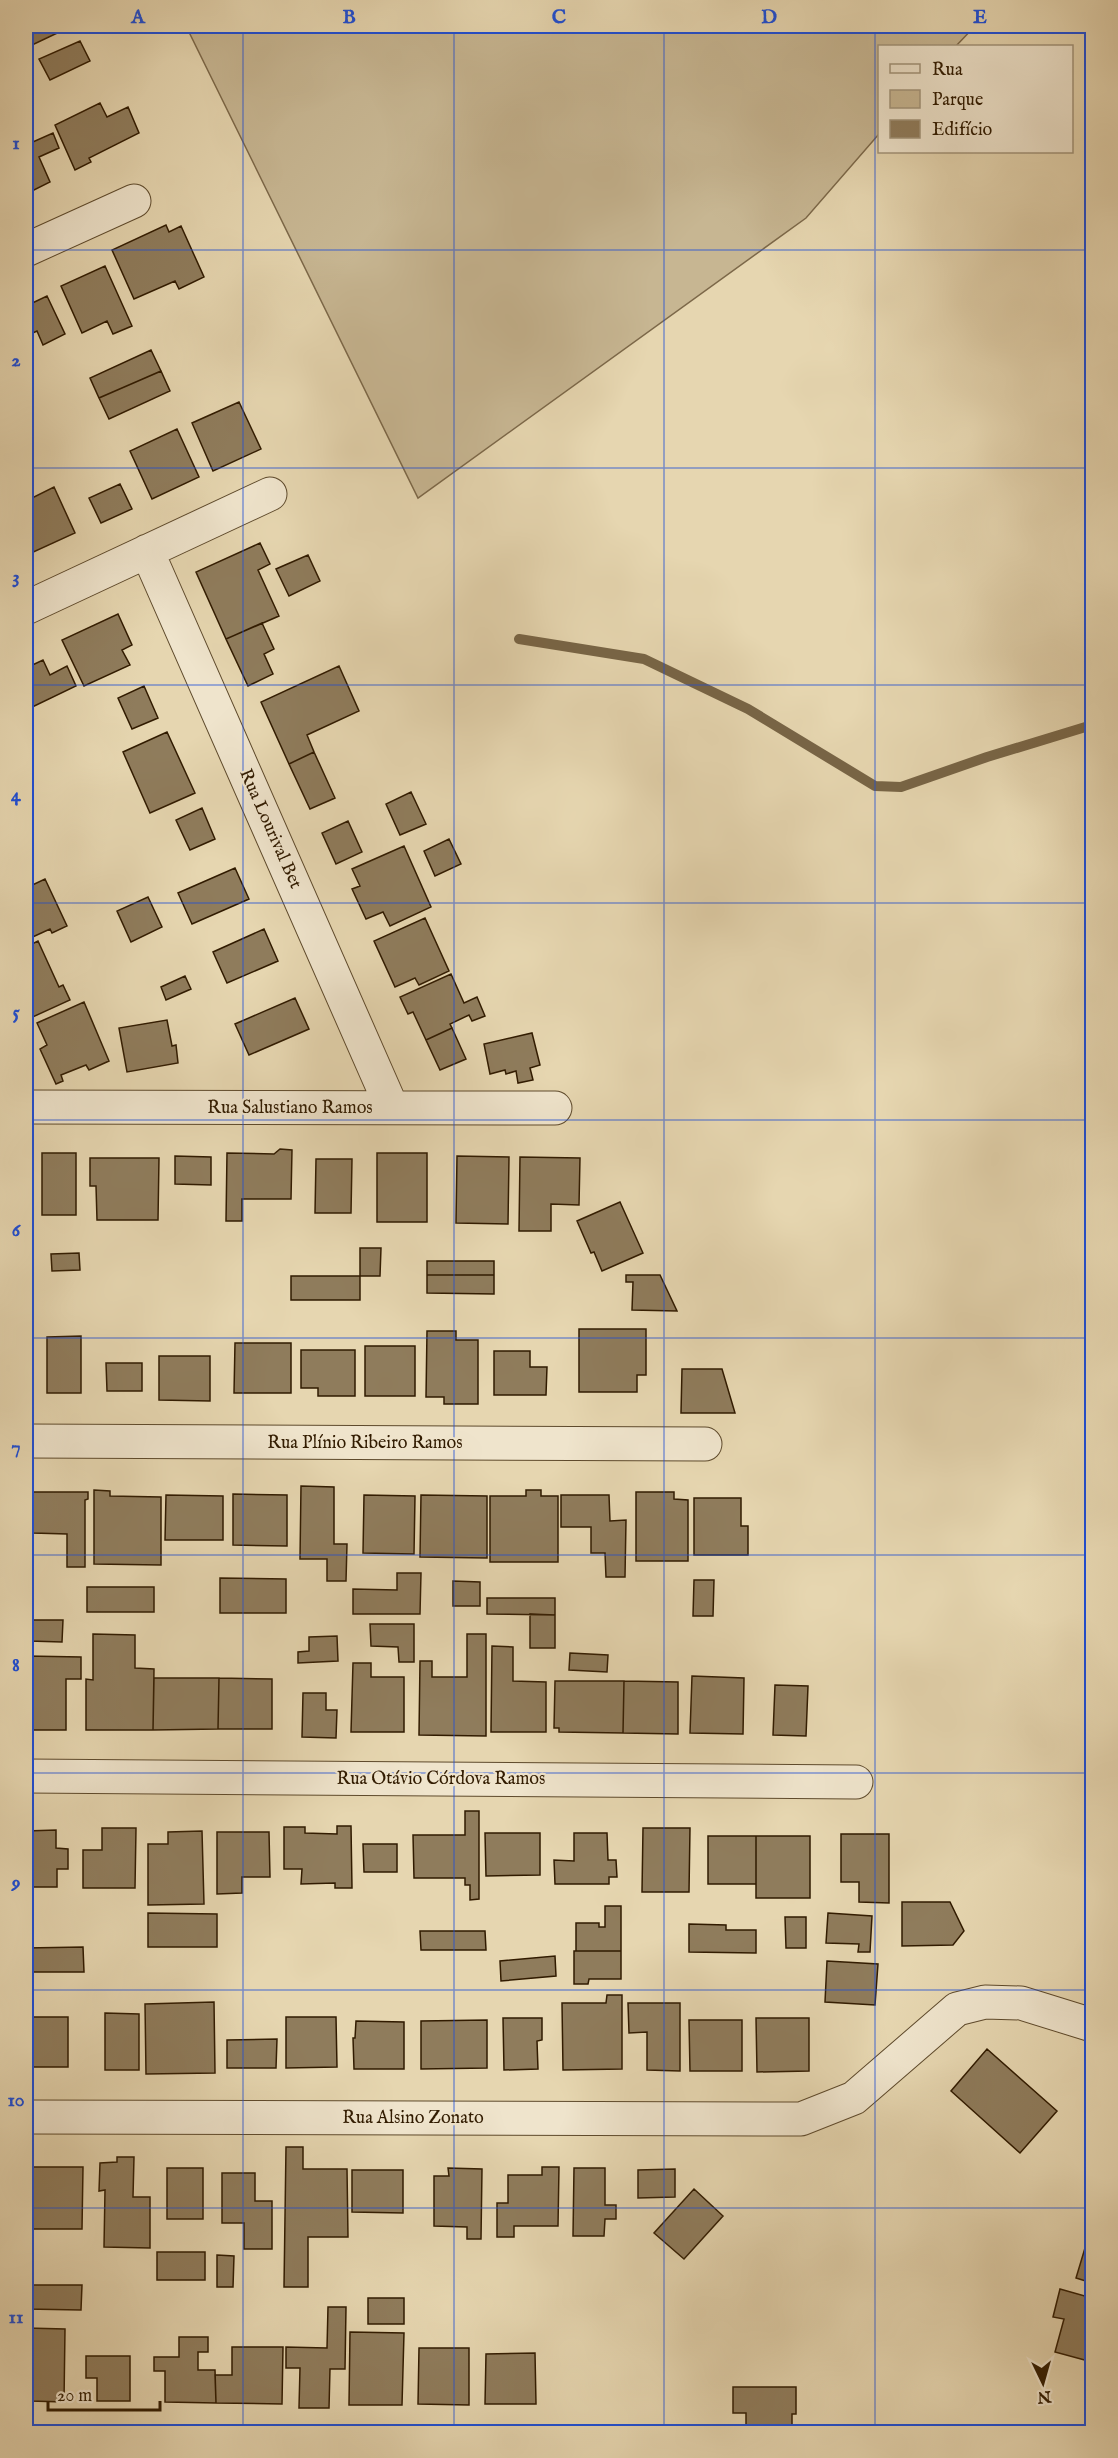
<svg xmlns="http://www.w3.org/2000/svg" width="1118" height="2458" font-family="'IM FELL English',serif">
<rect width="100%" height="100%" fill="#e6d6b0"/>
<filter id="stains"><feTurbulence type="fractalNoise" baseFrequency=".00333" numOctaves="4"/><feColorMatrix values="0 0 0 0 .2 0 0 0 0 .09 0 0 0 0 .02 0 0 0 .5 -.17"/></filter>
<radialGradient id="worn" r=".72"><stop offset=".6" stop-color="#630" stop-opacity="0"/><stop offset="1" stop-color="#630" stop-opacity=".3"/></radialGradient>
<path fill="#c7b692" stroke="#7c6849" stroke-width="1.5" d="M186 26H975L956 46H880L879 134 806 218 418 498Z"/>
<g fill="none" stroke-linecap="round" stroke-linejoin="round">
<path stroke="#786546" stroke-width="10" d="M519 639 644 659 748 709 875 786 901 787 987 757 1092 725"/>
</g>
<path fill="#8f7c5c" stroke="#311b00" stroke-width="1.5" d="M26 26H72L30 46 26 37Z
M80 41 90 61 50 80 39 59Z
M100 103 107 117 128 107 139 133 89 158 91 162 75 170 55 125Z
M53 133 59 148 39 157 50 182 26 194V145Z
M166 225 169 232 181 226 204 277 179 289 175 281 134 299 112 250Z
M105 266 132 326 113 334 107 321 82 333 61 286Z
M47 296 65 334 43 345 37 331 26 336V306Z
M151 350 161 371 99 398 90 378Z
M161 371 170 391 109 419 99 398Z
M26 399 32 414 26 417Z
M239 402 261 449 213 471 192 423Z
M177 429 199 477 152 499 130 451Z
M120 484 132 509 101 523 89 498Z
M54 487 75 533 29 554 26 546V501Z
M260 543 270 564 258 570 279 616 226 639 196 572Z
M308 555 320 581 289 596 276 569Z
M118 614 132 645 122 650 130 665 84 686 62 640Z
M262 623 274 649 264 654 273 674 248 686 226 639Z
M43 660 50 675 67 666 76 686 26 710V668Z
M339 666 359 711 307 735 314 752 289 764 261 702Z
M144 686 158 718 132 729 118 698Z
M167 732 195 793 150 813 123 752Z
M314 752 335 798 310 809 289 764Z
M411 792 426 824 400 835 386 804Z
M202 808 215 839 190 850 176 820Z
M348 821 362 852 336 864 322 833Z
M449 839 461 864 435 876 424 851Z
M404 846 431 907 390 926 383 912 366 919 352 889 360 886 352 869Z
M235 868 249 899 192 924 178 893Z
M45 879 67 926 52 933 50 929 26 940V888Z
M148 897 162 927 131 942 117 911Z
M425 918 449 971 419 985 415 978 395 987 374 941Z
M264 929 278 961 227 983 213 952Z
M38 941 59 987 63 985 70 1000 26 1020V1002L33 999 26 981V947Z
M451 974 464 1003 477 997 485 1016 472 1021 469 1015 450 1024 452 1028 426 1040 413 1012 408 1014 400 997Z
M185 976 191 989 166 1000 161 987Z
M295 998 309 1029 249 1055 235 1024Z
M84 1002 109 1061 89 1070 86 1065 61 1075 63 1081 56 1084 40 1049 47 1045 37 1023Z
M167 1020 172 1046 176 1045 178 1063 127 1072 119 1028Z
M452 1028 466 1059 440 1070 426 1040Z
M532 1033 540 1065 530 1068 533 1080 518 1083 516 1071 506 1074 505 1070 490 1074 484 1044Z
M280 1149 292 1150 291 1199H242V1221H226L227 1153 274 1154Z
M42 1153H76V1215H42Z
M377 1153H427V1222H377Z
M175 1156 211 1157V1185L175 1184Z
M457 1156 509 1157 508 1224 456 1223Z
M520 1157 580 1158 579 1205 551 1204V1231H519Z
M90 1158H159L158 1220H97L96 1186H90Z
M316 1159H352L351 1213H315Z
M620 1202 643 1253 602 1271 594 1252 591 1253 577 1221Z
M360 1248H381L380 1276H360Z
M79 1253 80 1270 52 1271 51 1254Z
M427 1261H494V1275H427Z
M427 1275H494V1294L427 1293Z
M626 1275H660L677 1311 632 1310 633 1282H626Z
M291 1276H360V1300H291Z
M579 1329H646V1375H637V1392H579Z
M427 1331H456V1340H478V1404H444V1397H426Z
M81 1336V1393H47V1337Z
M235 1343H291V1393H234Z
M365 1346H415V1396H365Z
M301 1350H355V1396H318V1388H301Z
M494 1351H530V1367H547L546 1395H494Z
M159 1356H210V1401L159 1400Z
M106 1363H142V1391H107Z
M682 1369H722L735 1413H681Z
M301 1486 334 1487V1544H347L346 1581H327V1559H300Z
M94 1490 110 1491V1496L161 1497V1565L94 1564Z
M526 1490H541V1496H558V1562H490V1496H526Z
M26 1492H88V1499L85 1500V1567H67V1534L33 1533V1513H26Z
M636 1492H674V1499L688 1500V1561H636Z
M233 1494 287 1495V1546L233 1545Z
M166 1495 223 1496V1540H165Z
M364 1495 415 1496 414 1554 363 1553Z
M421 1495 487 1496V1558L420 1557Z
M561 1495H609L610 1521 626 1520 625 1577H606L605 1553H591V1527H561Z
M694 1498H741V1526H748V1555H694Z
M397 1573H421L420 1614H353V1589L397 1590Z
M220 1578 286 1579V1613H220Z
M694 1580H714L713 1616H693Z
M453 1581 480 1582V1606H453Z
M87 1587H154V1612H87Z
M487 1598H555V1615L487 1614Z
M530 1614 555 1615V1648H530Z
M29 1620H63L62 1642 29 1641Z
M370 1624H414V1662H399L398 1647 371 1646Z
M93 1634 135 1635V1668L154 1669 153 1730H86V1679L93 1680Z
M467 1634H486V1736L419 1735 420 1661H432V1677H467Z
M337 1636 338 1661 298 1663V1652L309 1651V1637Z
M492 1646 513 1647V1681L546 1682V1732H491Z
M570 1653 608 1655 607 1672 569 1670Z
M26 1656 81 1657V1679H66V1730H26Z
M353 1663H371V1677H404V1732H351Z
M692 1676 744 1678 743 1734 690 1733Z
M154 1678H219L218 1729 153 1730Z
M219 1678 272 1679V1729H218Z
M555 1681H624L623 1733 559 1732V1728H554Z
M624 1681 678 1682V1734L623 1733Z
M775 1685 808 1686 806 1736 773 1735Z
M303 1693H326V1710H337L336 1738 302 1737Z
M465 1811H479V1899L470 1900V1885H465V1878H414L413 1835H465Z
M337 1826H351L352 1888H335V1883L301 1884 302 1869H284V1827H305V1833L337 1834Z
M102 1828H136L135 1888H83V1850H102Z
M643 1828H690L689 1892H642Z
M56 1830V1848L68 1849V1869H57V1887H26V1831Z
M202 1831 204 1904 148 1905V1844H168V1832Z
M217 1832H269L270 1877H242V1893L217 1894Z
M485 1833H540V1875L486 1876Z
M574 1833H607L608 1860H616L617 1877H609V1884H555L554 1860 574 1861Z
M841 1834H889V1903L859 1902V1882H841Z
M708 1836H756V1884H708Z
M756 1836H810V1898H756Z
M363 1844H397V1872H364Z
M902 1902H950L964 1931 953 1945 902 1946Z
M605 1906H621V1951H576V1923H599V1927H605Z
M148 1913 217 1914V1947H148Z
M828 1913 872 1916 870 1952H858L859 1944 826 1943Z
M785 1917H806V1948H786Z
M689 1924 726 1925V1930H756V1953L689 1952Z
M420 1931H485L486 1950H421Z
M83 1947 84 1972H26V1948Z
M574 1951H621V1979H589L588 1984H574Z
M555 1956 556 1976 501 1981 500 1961Z
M827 1961 878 1964 875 2005 825 2002Z
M607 1995H622V2069L563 2070 562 2003H606Z
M214 2002 215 2073 146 2074 145 2004Z
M628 2003H680V2071L647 2070V2032L629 2033Z
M105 2013 139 2014V2070H105Z
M26 2017H68V2067H26Z
M286 2017H336L337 2067 286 2068Z
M503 2018H542V2040L537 2041 538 2069 504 2070Z
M756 2018H809V2071L757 2072Z
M487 2020V2068L421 2069V2021Z
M689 2020H742V2071H690Z
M356 2021 404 2022V2069H354L353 2038H355Z
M277 2039 276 2068H227V2040Z
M987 2049 1057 2111 1020 2153 951 2091Z
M286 2147H303V2169H347L348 2237H308V2287H284Z
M117 2157H134L133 2197H150V2248L104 2247 105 2190 99 2191 100 2163 117 2162Z
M26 2167H83L82 2229H26Z
M542 2167H559L558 2226H514V2237H497V2203H508V2175H542Z
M167 2168H203V2219H167Z
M448 2168 482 2169 481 2239H467V2227L434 2226V2176H449Z
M574 2168H605V2205H616V2219H605L604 2236H573Z
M675 2169V2197L638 2198V2170Z
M352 2170H403V2213L352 2212Z
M222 2173H255V2201H272V2249H244V2223H222Z
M1092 2185V2206L1087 2204Z
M694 2189 723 2216 684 2259 654 2233Z
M1091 2228 1092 2229V2283L1076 2278Z
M157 2252H205V2280H157Z
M217 2255 234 2256 233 2287H217Z
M26 2285H82L81 2310 26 2309Z
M1060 2289 1092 2298V2362L1055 2352 1064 2319 1053 2317Z
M368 2298H404V2324H368Z
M328 2307H346L345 2369H330L329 2408H299L300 2368H286V2347L327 2348Z
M26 2328 65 2329 64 2402 30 2401V2393H26Z
M350 2332 404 2333 402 2405H349Z
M179 2337H208V2352H198V2370H215L216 2403 165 2402V2371H154V2357H179Z
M232 2347H283L282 2404 216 2403 215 2375H232Z
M419 2348H469V2405L418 2404Z
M535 2353 536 2404H485L486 2354Z
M86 2356H130V2401H97V2378H86Z
M733 2387H796V2414H792V2430H746V2413H733Z"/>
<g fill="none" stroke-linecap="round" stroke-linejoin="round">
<defs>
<path id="minor" d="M26 250 134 201
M147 551 392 1108
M26 608 270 494
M26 1107 555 1108
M26 1441 705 1444
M26 1776 856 1782
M26 2117 801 2119 854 2098 957 2009 985 2002 1021 2003 1092 2025"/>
</defs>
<use href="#minor" stroke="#5e4a2c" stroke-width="35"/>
<use href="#minor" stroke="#efe4cc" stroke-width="33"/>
</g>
<path fill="none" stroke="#1d4ed8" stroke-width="1.5" stroke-opacity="0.55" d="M243 26V2432M454 26V2432M664 26V2432M875 26V2432M26 250H1092M26 468H1092M26 685H1092M26 903H1092M26 1120H1092M26 1338H1092M26 1555H1092M26 1773H1092M26 1990H1092M26 2208H1092"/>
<g text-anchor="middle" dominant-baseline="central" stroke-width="4.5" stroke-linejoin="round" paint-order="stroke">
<g font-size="18" fill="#311b00" stroke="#efe4cc">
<text transform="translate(270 829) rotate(66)">Rua Lourival Bet</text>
<text x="290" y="1108">Rua Salustiano Ramos</text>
<text x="365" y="1443">Rua Plínio Ribeiro Ramos</text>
<text x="441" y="1779">Rua Otávio Córdova Ramos</text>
<text x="413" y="2118">Rua Alsino Zonato</text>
</g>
</g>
<rect width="1118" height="2458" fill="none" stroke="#e6d6b0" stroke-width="66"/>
<rect x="878" y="45" width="195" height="108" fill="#efe4cc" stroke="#a3947a" stroke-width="1.5"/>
<rect x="890" y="64" width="30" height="9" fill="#efe4cc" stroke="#a3947a" stroke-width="1.5"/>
<text x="932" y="75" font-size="18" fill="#311b00">Rua</text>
<rect x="890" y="90" width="30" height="18" fill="#c7b692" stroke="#a3947a" stroke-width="1.5"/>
<text x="932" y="105" font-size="18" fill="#311b00">Parque</text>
<rect x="890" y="120" width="30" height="18" fill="#8f7c5c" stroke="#a3947a" stroke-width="1.5"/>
<text x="932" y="135" font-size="18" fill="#311b00">Edifício</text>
<g transform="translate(1043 2383) rotate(175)" stroke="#efe4cc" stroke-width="4.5" paint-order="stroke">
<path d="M0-4.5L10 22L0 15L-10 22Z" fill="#311b00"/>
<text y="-9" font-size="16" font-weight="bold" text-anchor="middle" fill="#311b00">N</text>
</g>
<path d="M48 2401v9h112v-9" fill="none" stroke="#311b00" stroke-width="3"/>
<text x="57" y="2401" font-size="18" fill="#311b00" stroke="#efe4cc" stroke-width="4.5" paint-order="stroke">20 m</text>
<rect x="33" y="33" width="1052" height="2392" fill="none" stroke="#1d4ed8" stroke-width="2"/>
<g font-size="20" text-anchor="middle" font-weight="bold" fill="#1d4ed8">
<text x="138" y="23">A</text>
<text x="349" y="23">B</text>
<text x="559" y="23">C</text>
<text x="769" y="23">D</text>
<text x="980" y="23">E</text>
<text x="16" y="149">1</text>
<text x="16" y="366">2</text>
<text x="16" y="583">3</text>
<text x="16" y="801">4</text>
<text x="16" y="1018">5</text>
<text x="16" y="1236">6</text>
<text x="16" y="1453">7</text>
<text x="16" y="1671">8</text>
<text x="16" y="1888">9</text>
<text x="16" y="2106">10</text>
<text x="16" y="2323">11</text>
</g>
<rect width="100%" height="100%" filter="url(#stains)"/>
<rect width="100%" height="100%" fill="url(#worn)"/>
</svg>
